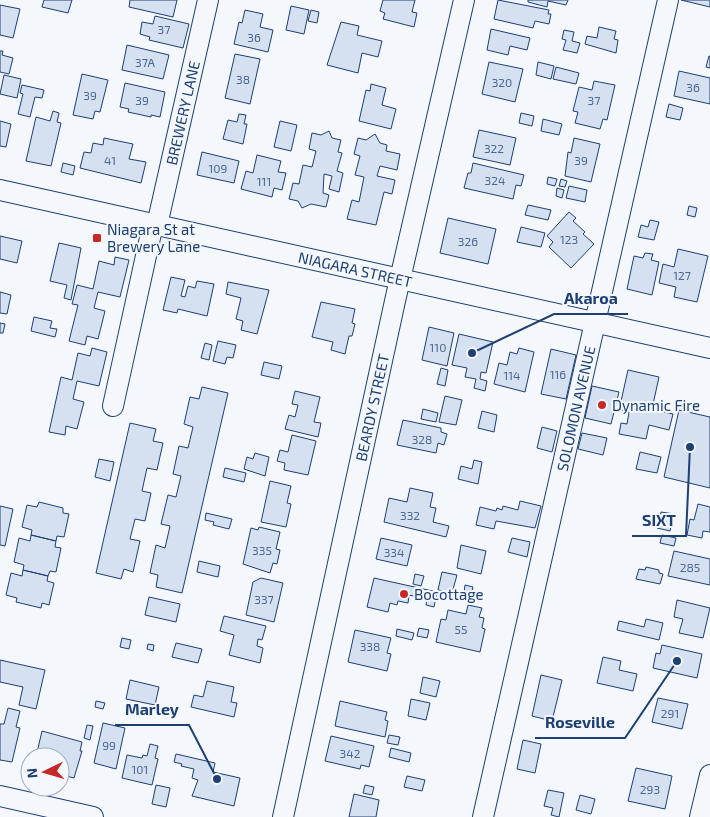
<svg xmlns="http://www.w3.org/2000/svg" width="710" height="817" font-family="'Exo 2',sans-serif">
<rect width="100%" height="100%" fill="#f4f7fb"/>
<path fill="#d5e0f0" stroke="#1d3f73" d="M44 0H72L68 13 42 7Z
M130 0H177L173 17 129 7Z
M383 0H415L412 12 417 13 414 27 383 19 385 13 380 11Z
M498 0 549 10 548 14H551L549 24 535 21 533 28 494 19Z
M528 0H568L566 5 548 1 547 7 528 2Z
M681 0H710V7Z
M0 5 20 9 13 38 0 35Z
M291 6 309 10 304 34 286 30Z
M245 10 263 14 260 27 273 30 268 52 234 44 239 22 242 23Z
M311 10 319 12 317 23 308 21Z
M155 16 189 24 183 48 149 40 150 37 140 34 142 22 153 24Z
M341 22 359 26 357 35 382 41 378 57 362 53 358 73 327 65Z
M599 27 616 31 614 39 618 40 616 53 585 44 587 36 597 38Z
M491 29 530 38 527 50 510 46 508 55 487 50Z
M564 30 574 32 572 41 580 43 577 53 563 50 566 40 562 39Z
M127 45 169 55 163 79 122 70Z
M0 51H3L2 55 13 58 9 74 0 72Z
M235 54 260 59 250 104 225 98Z
M709 56H710V68L706 67Z
M489 62 523 69 515 102 482 94Z
M538 62 554 66 551 79 536 75Z
M556 67 579 73 576 84 553 79Z
M679 71 710 78V104L674 96Z
M82 74 108 80 100 112 95 111 93 119 73 115Z
M4 75 21 79 17 98 0 94Z
M594 81 615 85 607 120 603 119 600 129 575 123 578 112 573 111 579 87 592 90Z
M125 83 165 92 160 117 151 115V117L128 112 129 109 120 107Z
M371 84 386 88 382 105 396 109 391 129 359 121 366 90 370 91Z
M22 85 44 90 42 98 35 97 30 117 18 114 23 94 20 93Z
M669 104 683 108 680 120 666 117Z
M53 111 59 113 57 122 61 123 51 166 26 161 36 117 50 121Z
M521 113 534 116 532 126 519 123Z
M239 114 246 115 244 124H247L243 144 223 139 228 120 237 122Z
M543 119 562 124 559 135 541 131Z
M0 121 11 124 6 147 0 146Z
M280 121 297 125 291 151 274 147Z
M479 130 516 138 510 165 473 157Z
M329 131 332 138 341 140 338 152 342 153 337 171 343 173 339 192 329 189 332 176 324 174 323 193 329 195 326 207 311 204 302 208 298 201 289 199 293 183 299 184 303 165 312 167 316 151 309 149 312 133 321 135Z
M375 134 380 143 387 145 386 151 400 154 397 170 380 166 377 176 395 180 392 194 384 192 376 225 347 219 352 200 359 202 364 177 355 175 360 156 354 154 358 138 366 140Z
M104 138 133 144 129 159 146 162 141 183 80 168 84 152 91 153 93 143 103 145Z
M574 138 600 144 591 182 565 176 568 152 571 153Z
M202 152 239 161 234 183 197 175Z
M257 155 281 161 278 172 286 173 282 190 274 188 272 197 241 189 246 171 253 173Z
M63 163 75 166 73 175 61 172Z
M473 163 524 175 521 186 516 185 513 199 464 188 468 173H471Z
M548 177 557 179 555 186 547 184Z
M561 179 567 181 565 187 559 186Z
M569 186 587 190 585 202 566 198Z
M557 188 564 190 562 198 556 196Z
M528 205 551 210 548 220 525 215Z
M689 206 697 208 695 217 687 215Z
M569 212 576 218 573 221 585 232 583 234 594 244 571 268 549 247 553 242 547 236Z
M448 218 496 229 488 264 440 253Z
M650 220 659 222 654 240 638 237 641 225 648 227Z
M521 227 545 233 541 247 517 242Z
M0 236 22 241 17 263 0 259Z
M59 243 81 248 71 300 64 298 67 285 50 281Z
M678 249 708 256 697 302 674 297 676 287 659 283 663 264 674 267Z
M645 253 653 254 651 260 659 262 652 295 627 289 634 256 643 258Z
M115 257 129 260 120 297 98 292 94 308 105 311 98 339 87 336 85 345 69 341 78 305 72 304 77 285 93 289 99 261 114 265Z
M171 277 185 280 181 296 185 297 188 286 195 288 197 281 214 284 207 316 178 309 177 313 163 310Z
M228 282 269 290 257 334 241 330 243 321 236 319 241 298 226 294Z
M0 292 11 295 7 314 0 313Z
M321 302 355 309 352 323 355 324 352 336H349L345 354 331 350 333 342 312 337Z
M34 317 52 321 50 328 57 329 55 337 31 331Z
M0 323 5 324 3 333H0Z
M429 327 454 333 447 366 422 360Z
M459 334 493 342 486 373 481 372 480 379 487 381 485 391 474 388 476 379 465 377 467 368 452 365Z
M218 341 236 345 233 358 227 357 225 364 213 361Z
M205 343 212 345 209 360 201 358Z
M92 348 107 352 99 386 77 381 73 399 84 402 77 429 66 426 65 435 49 432 61 377 72 380 78 353 90 356Z
M519 348 534 352 525 392 494 384 499 363 507 365 510 352 517 354Z
M551 349 576 355 566 399 541 394Z
M264 362 282 366 279 379 261 375Z
M441 368 448 370 445 386 437 384Z
M628 370 659 377 652 409 673 414 669 430 649 425 646 439 619 434 621 423 627 424 629 412 619 410Z
M592 386 619 392 611 424 585 418Z
M202 387 228 393 182 593 156 587 158 575 150 573 156 545 165 548 170 526 161 524 168 495 176 497 181 476 173 474 179 446 188 448 193 427 184 424 190 397 199 399Z
M295 391 320 397 314 422 321 423 318 437 285 429 289 415 295 417 298 405 292 404Z
M445 396 462 400 456 425 439 422Z
M423 409 438 413 436 422 421 419Z
M679 410 710 417V488L664 477Z
M482 411 497 415 494 432 478 428Z
M403 420 441 428V432L447 434 444 445 438 443 436 453 397 445Z
M130 423 156 429 153 441 163 443 157 470 147 468 142 491 151 493 145 521 135 519 130 539 140 541 133 572 124 569 121 579 96 573Z
M542 427 557 431 552 452 537 448Z
M582 433 607 438 603 455 578 449Z
M292 435 316 441 308 475 284 470 285 463 277 461 280 450 288 452Z
M640 452 661 457 657 473 636 469Z
M255 453 269 457 265 476 244 469 247 457 253 459Z
M99 459 114 462 110 481 95 477Z
M474 460 482 462 478 484 458 479 461 466 472 469Z
M225 468 246 473 244 482 223 477Z
M270 481 291 486 287 503 291 504 286 527 261 522Z
M410 488 433 493 430 507 436 508 433 522 449 526 446 537 384 522 389 498 407 502Z
M520 501 541 506 535 528 496 521 494 529 476 525 480 507 496 511 497 508 502 510 503 506 518 510Z
M39 502 63 508V513L69 514 64 537 57 536 56 541 31 535 32 530 22 527 27 505 37 507Z
M698 504 710 507V532L703 531 702 538 687 535 690 519 694 520Z
M0 506 13 509 5 546 0 545Z
M661 512 674 514 670 531 657 528Z
M206 513 232 519 229 529 213 525 214 522 205 520Z
M259 527 280 532 276 549 280 550 277 564 273 563 270 573 243 564 251 528 258 530Z
M31 535 56 541 55 547 61 548 56 572 50 571 48 576 23 570 24 565 14 562 19 538 30 541Z
M662 535 676 538 674 546 660 543Z
M381 538 412 545 407 566 376 559Z
M512 538 530 542 527 557 508 552Z
M461 545 486 551 481 574 457 568Z
M674 551 710 559V585L668 576Z
M199 561 220 566 218 577 197 572Z
M646 567 659 570V573L663 574 660 584 636 579 639 569 645 570Z
M23 570 48 576 47 581 54 583 49 605 42 603 41 608 16 602 17 598 6 595 11 573 22 576Z
M442 572 457 575 452 593 438 590Z
M415 574 424 576 421 586 413 584Z
M261 578 283 583 274 622 246 615 253 582Z
M374 578 437 592 434 607 426 605 427 599 409 595 408 603 398 601 397 605 390 603 388 612 367 607Z
M465 585 473 587 471 595 464 593Z
M149 597 180 604 176 622 145 615Z
M677 600 710 608 703 638 679 633 683 619 674 617Z
M468 605 482 608 479 617 484 618 482 628 485 629 480 652 436 642 441 619 446 620 448 610 466 614Z
M224 616 266 626 262 640 258 639 257 646 263 648 260 663 229 655 234 635 220 631Z
M646 619 663 623 659 640 617 630 619 621 644 627Z
M419 628 429 630 427 638 417 636Z
M397 629 414 633 412 640 396 636Z
M355 630 391 638 387 653 391 654 387 671 348 662Z
M122 638 131 640 129 649 120 647Z
M176 643 202 649 198 663 172 657Z
M148 644 154 645 153 651 147 649Z
M662 645 702 654 697 678 653 668 656 653 660 654Z
M603 657 621 661 619 670 637 674 633 691 597 683Z
M0 660 45 670 36 709 19 705 23 687 0 682Z
M541 675 562 680 552 721 532 716Z
M423 677 440 681 436 697 420 693Z
M130 680 159 687 155 705 126 699Z
M207 681 234 687 231 702 237 703 234 717 191 707 194 695 203 697Z
M658 698 688 704 682 729 652 722Z
M411 699 430 703 426 720 408 716Z
M96 701 105 703 103 709 95 707Z
M340 701 387 712 385 720 388 721 385 737 335 726Z
M8 708 20 711 16 727 20 728 12 762 0 760V724H4Z
M103 723 125 728 116 769 94 763Z
M87 725 93 726 90 740 84 738Z
M42 731 82 742 80 751H82L74 778 66 776 67 770 60 768V757H36Z
M389 735 400 737 398 745 387 743Z
M331 736 374 746 369 767 361 765 360 769 325 761Z
M523 740 541 744 535 773 517 769Z
M150 744 158 746 155 758 158 759 152 785 122 778 127 755 142 758 143 755 147 756Z
M391 748 411 753 409 762 389 757Z
M176 754 215 763 213 772 240 778 234 806 192 796 198 780 192 778 194 769 181 766 182 764 174 762Z
M636 768 672 776 665 809 628 801Z
M407 776 425 780 422 791 404 787Z
M156 785 170 788 166 807 152 804Z
M365 785 374 787 372 795 363 793Z
M548 790 564 793 559 817 551 815 553 808 544 806Z
M354 794 379 800 376 817H349Z
M580 795 595 799 591 814 576 810Z"/>
<g fill="none" stroke-linecap="round" stroke-linejoin="round">
<defs>
<g id="minor">
<path id="s1" d="M0 190 710 348"/>
<path id="s2" d="M157 225 208 0"/>
<path d="M113 406 153 224"/>
<path d="M0 796 93 817"/>
<path id="s3" d="M283 817 395 301 464 0"/>
<path id="s4" d="M483 817 668 0"/>
<path d="M700 817 710 775"/>
</g>
</defs>
<use href="#minor" stroke="#1d3f73" stroke-width="22"/>
<use href="#minor" stroke="#f4f7fb" stroke-width="20"/>
</g>
<g fill="#c62828" stroke="#f4f7fb" stroke-width="2">
<rect x="92" y="233" width="10" height="10" rx="2.5"/>
<circle cx="602" cy="405" r="5"/>
<circle cx="404" cy="594" r="5"/>
</g>
<g text-anchor="middle" dominant-baseline="central" stroke-width="4" stroke-linejoin="round" paint-order="stroke">
<g font-size="12" fill="#4b6792">
<text x="164" y="29">37</text>
<text x="254" y="37">36</text>
<text x="145" y="62">37A</text>
<text x="243" y="79">38</text>
<text x="502" y="82">320</text>
<text x="693" y="87">36</text>
<text x="90" y="95">39</text>
<text x="142" y="100">39</text>
<text x="594" y="100">37</text>
<text x="494" y="148">322</text>
<text x="110" y="160">41</text>
<text x="581" y="160">39</text>
<text x="218" y="168">109</text>
<text x="495" y="180">324</text>
<text x="264" y="181">111</text>
<text x="569" y="239">123</text>
<text x="468" y="241">326</text>
<text x="682" y="275">127</text>
<text x="438" y="347">110</text>
<text x="558" y="374">116</text>
<text x="512" y="375">114</text>
<text x="422" y="439">328</text>
<text x="410" y="515">332</text>
<text x="262" y="550">335</text>
<text x="394" y="552">334</text>
<text x="690" y="567">285</text>
<text x="264" y="599">337</text>
<text x="461" y="629">55</text>
<text x="370" y="646">338</text>
<text x="670" y="713">291</text>
<text x="109" y="745">99</text>
<text x="350" y="753">342</text>
<text x="140" y="769">101</text>
<text x="650" y="789">293</text>
</g>
<g font-size="15" fill="#1d3f73" stroke="#f4f7fb">
<text stroke="none"><textPath href="#s2" startOffset="115">BREWERY LANE</textPath></text>
<text stroke="none"><textPath href="#s1" startOffset="364">NIAGARA STREET</textPath></text>
<text stroke="none"><textPath href="#s3" startOffset="419">BEARDY STREET</textPath></text>
<text stroke="none"><textPath href="#s4" startOffset="419">SOLOMON AVENUE</textPath></text>
</g>
<g font-size="15" fill="#1d3f73" stroke="#f4f7fb" text-anchor="start">
<text x="107" y="229">Niagara St at<tspan x="107" dy="17">Brewery Lane</tspan></text>
<text x="612" y="405">Dynamic Fire</text>
<text x="414" y="594">Bocottage</text>
</g>
</g>
<path fill="none" stroke="#1d3f73" stroke-width="2" d="M472 353L554 314H628M690 447L686 536H632M217 779L189 725H115M677 661L625 738H535"/>
<g fill="#1d3f73" stroke="#f4f7fb" stroke-width="2">
<circle cx="472" cy="353" r="5"/>
<circle cx="690" cy="447" r="5"/>
<circle cx="217" cy="779" r="5"/>
<circle cx="677" cy="661" r="5"/>
</g>
<g font-size="16" text-anchor="middle" font-weight="bold" fill="#1d3f73" stroke="#f4f7fb" stroke-width="4" stroke-linejoin="round" paint-order="stroke">
<text x="591" y="304">Akaroa</text>
<text x="659" y="526">SIXT</text>
<text x="152" y="715">Marley</text>
<text x="580" y="728">Roseville</text>
</g>
<g transform="translate(45 772) rotate(265)"><circle r="24" fill="#f4f7fb" stroke="#9eadc5"/>
<path d="M0-4L9 19L0 12L-9 19Z" fill="#c62828"/>
<text y="-8" font-size="14" font-weight="bold" text-anchor="middle" fill="#1d3f73">N</text>
</g>
</svg>
